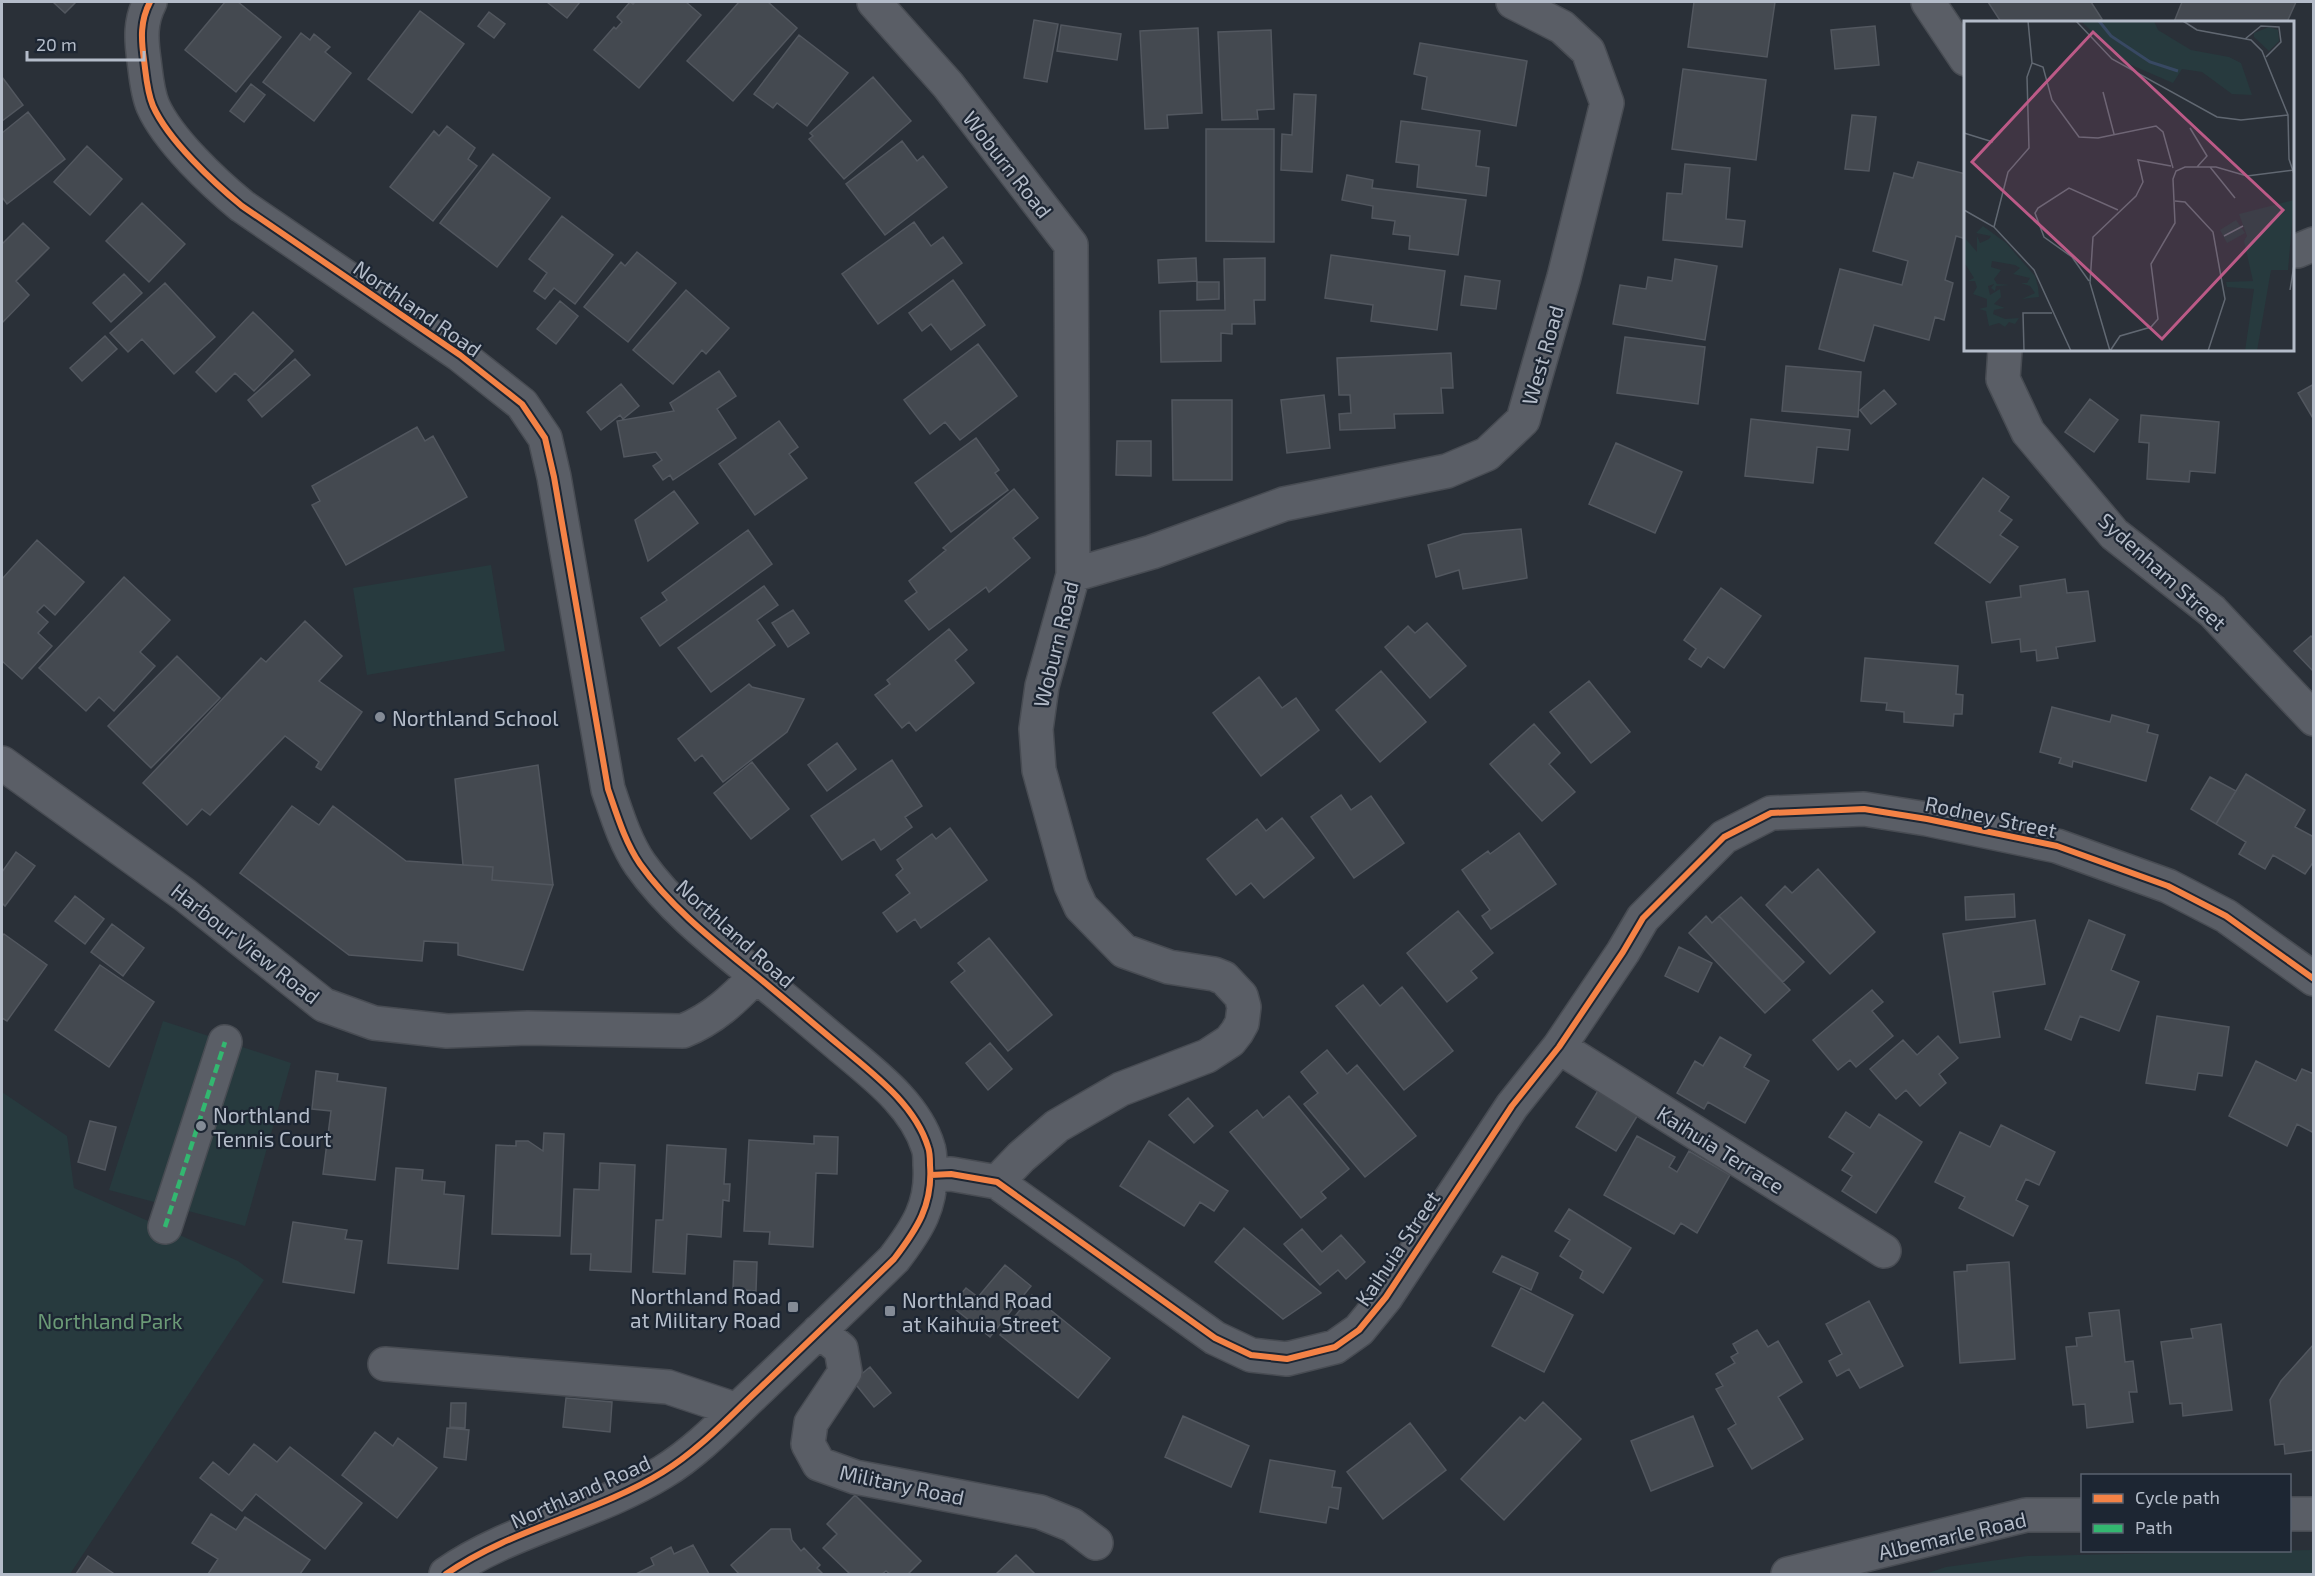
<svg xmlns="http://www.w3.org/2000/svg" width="2315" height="1576" font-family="'Exo 2',sans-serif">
<rect width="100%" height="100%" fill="#2a3038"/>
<path fill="#273a3e" d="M491 565 505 651 367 675 353 588Z
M163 1021 291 1063 245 1226 109 1190Z
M2 1092 67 1136 74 1188 238 1261 264 1280 70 1574H2Z
M2313 1550V1574H1925L1946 1567 2027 1556Z"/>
<path fill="#444950" stroke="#52575f" stroke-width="1.5" d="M53 2H76L65 13Z
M225 2H238L281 37 236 92 185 50Z
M547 2H580L567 18Z
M630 2 633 4 635 2H686L701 15 639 88 594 50 614 27 616 29 622 22 617 17Z
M739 2H768L797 28 733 101 687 61Z
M1694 2H1775L1767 57 1688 47Z
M1988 2H2091L2102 19 2097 22H2001Z
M2182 2H2296L2287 22H2174Z
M420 11 464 44 412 113 368 79Z
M489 12 505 24 494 38 478 26Z
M1034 20 1058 24 1047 82 1024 78Z
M1061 25 1121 34 1117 60 1057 51Z
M1875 26 1879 65 1835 69 1831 30Z
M1198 28 1202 113 1167 115 1168 128 1145 129 1140 31Z
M1271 30 1274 109 1257 110 1258 119 1222 120 1218 32Z
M301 33 310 40 314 34 330 47 325 52 351 73 314 121 263 82Z
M799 35 848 73 807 126 777 103 773 108 754 94Z
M1420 43 1527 61 1516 126 1422 109 1427 77 1414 74Z
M1683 69 1766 80 1756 160 1672 149Z
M2 77 23 105 2 121Z
M873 77 911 121 844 179 809 139 813 136 810 133Z
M251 84 265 95 244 122 230 111Z
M1294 94 1316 95 1312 172 1281 170 1282 134 1292 135Z
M28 112 65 159 7 204 2 197V133Z
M1852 115 1876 117 1869 171 1845 169Z
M1401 121 1480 131 1476 166 1489 168 1486 196 1417 187 1419 165 1396 162Z
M447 126 475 148 468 159 477 166 433 221 390 187 434 131 439 136Z
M1206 129H1274V242L1206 241Z
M902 141 917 161 923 156 947 187 885 235 846 184Z
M87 146 122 179 90 215 54 182Z
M493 154 550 198 497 267 440 223Z
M1918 162 1966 174V239L1956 236 1945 280 1953 283 1944 320 1935 317 1929 340 1874 325 1864 361 1819 349 1840 269 1902 285 1908 261 1873 251 1894 173 1913 178Z
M1685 164 1730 168 1726 219 1745 221 1742 247 1663 240 1667 193 1682 194Z
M1347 175 1373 180 1372 188 1466 200 1458 255 1409 249 1410 236 1393 234 1395 221 1372 218 1373 206 1342 200Z
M142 203 185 244 149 282 106 241Z
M562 216 613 255 575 304 554 288 545 299 534 291 547 273 529 259Z
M914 222 931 246 943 237 962 263 878 324 842 274Z
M23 223 49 248 16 281 29 295 2 323V244Z
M637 252 676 283 628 342 584 307 621 262 625 266Z
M1331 255 1445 271 1437 330 1371 321 1373 305 1325 298Z
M1196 258 1197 281 1159 283 1158 260Z
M1265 258V300H1254L1255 324H1232V334L1221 333V361L1161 362 1160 311 1225 310 1224 259Z
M1675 259 1717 266 1705 340 1613 324 1620 285 1646 289 1648 277 1672 281Z
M124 274 142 293 111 322 93 303Z
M1465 276 1500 281 1496 309 1461 305Z
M953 280 985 325 951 350 931 324 922 331 909 313Z
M1197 282H1219V299L1197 300Z
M165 283 215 337 174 374 142 339 128 352 110 333Z
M686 290 729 328 706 354 702 350 673 384 633 350Z
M560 301 578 316 556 344 537 329Z
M253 312 293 351 254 391 235 373 216 392 196 372Z
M105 336 117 349 82 381 70 368Z
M1625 337 1705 347 1698 404 1617 393Z
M978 344 1017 396 960 440 945 422 930 434 904 400Z
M1451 353 1453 388H1441L1443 413 1394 414 1395 428 1340 430 1339 414 1351 413 1350 395H1339L1337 358Z
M295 359 310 375 262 417 248 400Z
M1786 366 1861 372 1858 417 1782 411Z
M719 371 736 396 717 409 736 438 673 480 670 475 663 480 653 466 662 460 656 452 624 457 617 421 674 411 670 403Z
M621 384 639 406 623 419 620 415 601 430 587 412Z
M2314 384V420L2298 393Z
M1884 390 1896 404 1871 424 1860 410Z
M1324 395 1330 448 1287 453 1281 400Z
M2090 399 2118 420 2094 452 2065 432Z
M1172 400H1232V480H1173Z
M2141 415 2219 422 2215 473 2190 471 2189 482 2147 479 2149 443 2139 442Z
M1751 419 1850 430 1848 450 1817 447 1813 483 1745 476Z
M779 421 798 447 789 454 807 478 755 515 719 464Z
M417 427 425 441 433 436 467 497 346 565 312 505 320 501 312 486Z
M976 438 999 470 995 473 1008 490 951 532 915 483Z
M1117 441H1151V476L1116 475Z
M1616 443 1682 472 1655 533 1589 504Z
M1983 478 2009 497 1999 511 2012 520 2000 535 2018 547 1990 583 1935 543Z
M1014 489 1038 518 1013 538 1030 558 989 592 986 587 929 630 905 601 917 592 909 581 946 550 943 548Z
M674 491 698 523 648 561 635 520Z
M1521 529 1527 578 1463 589 1459 570 1436 577 1428 545 1463 534Z
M748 530 772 564 660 646 641 618 667 600 662 593Z
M37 540 84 582 55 615 44 605 37 612 48 622 38 633 52 646 22 679 2 661V579Z
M124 577 170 620 140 652 155 666 114 711 99 697 86 711 39 668Z
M2065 579 2067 593 2088 591 2095 641 2056 647 2058 658 2037 661 2036 650 2021 652 2020 639 1992 643 1986 602 2021 597 2020 586Z
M764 586 778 605 757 620 775 645 711 692 678 648Z
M1721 588 1761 616 1724 668 1708 657 1701 667 1689 659 1696 649 1684 640Z
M793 610 809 633 788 647 772 623Z
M305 621 342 656 319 681 362 712 321 770 316 767 319 762 285 736 210 815 202 809 187 825 143 783 261 658 266 662Z
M1427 623 1466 666 1430 698 1385 647 1408 626 1415 633Z
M949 629 967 650 955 660 974 683 916 731 909 722 902 728 875 695 890 684 887 680Z
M2311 636 2314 639 2313 671 2294 651Z
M177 656 220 698 151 768 108 726Z
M1865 658 1958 666 1956 694 1963 695 1962 714H1954L1953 726 1904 722V712L1886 710 1887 703 1861 701Z
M1381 671 1426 722 1380 762 1336 710Z
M1259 677 1282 708 1296 698 1319 730 1261 776 1213 713Z
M1589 681 1630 732 1591 763 1550 712Z
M749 684 752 687 804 699 787 732 723 782 702 755 695 761 678 739Z
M2052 707 2110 722 2112 715 2149 725 2147 732 2158 735 2146 781 2073 761 2072 767 2059 763 2061 758 2040 752Z
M1534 724 1560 753 1549 764 1575 792 1542 821 1490 764Z
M837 743 856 769 827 791 808 765Z
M892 760 922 806 905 817 912 827 881 850 874 839 842 860 811 816Z
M752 762 789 809 751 839 714 793Z
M538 765 553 885 492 880 493 867 463 865 455 779Z
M2246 774 2305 810 2295 827 2314 837V861L2305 874 2273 855 2265 869 2239 854 2246 842 2216 824Z
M2210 777 2236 791 2216 824 2191 809Z
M1341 795 1351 810 1371 796 1404 843 1354 878 1311 817Z
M292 806 319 825 333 806 406 861 493 867 492 880 553 885 523 970 458 955V943L424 941 422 961 349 955 240 873Z
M1282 818 1314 858 1264 898 1251 883 1236 895 1207 859 1257 819 1266 831Z
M950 828 987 880 921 928 915 919 897 932 883 913 910 893 896 875 903 869 897 860 932 834 936 839Z
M1519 833 1556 884 1491 929 1482 916 1490 910 1462 870 1488 851 1490 854Z
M16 852 35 866 5 906 2 903V872Z
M1818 869 1875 932 1830 974 1766 905 1785 886 1792 893Z
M2014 894 2015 917 1966 920 1965 897Z
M75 896 104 919 85 944 55 921Z
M1741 897 1804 962 1783 982 1719 916Z
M1458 911 1493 953 1471 971 1477 978 1447 1002 1407 953Z
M1706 916 1712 923 1719 916 1790 990 1765 1013 1689 933Z
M2035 920 2045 984 1993 992 2000 1037 1960 1043 1943 934Z
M2089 920 2125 935 2111 970 2139 982 2119 1031 2080 1016 2071 1040 2045 1029Z
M112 924 144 948 123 976 91 952Z
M4 934 47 965 7 1021 2 1018V936Z
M989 938 1052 1015 1008 1051 951 982 965 971 958 963Z
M1679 947 1712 963 1698 992 1665 976Z
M100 965 154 1002 109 1067 55 1030Z
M1363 985 1380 1006 1402 987 1453 1051 1404 1090 1336 1006Z
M1872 990 1883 1002 1872 1011 1893 1036 1856 1067 1850 1060 1838 1070 1813 1040Z
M2157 1016 2229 1027 2222 1076 2198 1073 2195 1090 2146 1083Z
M1938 1036 1958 1058 1939 1074 1946 1083 1920 1106 1906 1090 1896 1099 1870 1069 1903 1040 1917 1055Z
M1720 1037 1751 1055 1744 1067 1769 1081 1745 1123 1708 1102 1704 1109 1677 1093 1695 1061 1703 1066Z
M990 1043 1012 1069 988 1090 966 1063Z
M1327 1050 1347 1074 1357 1065 1416 1136 1365 1177 1304 1104 1318 1093 1301 1072Z
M2256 1061 2296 1081 2302 1069 2314 1074V1133L2297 1124 2287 1146 2229 1116Z
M316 1071 338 1074 337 1081 386 1088 375 1180 323 1174 331 1111 312 1109Z
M1599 1089 1639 1113 1616 1151 1576 1127Z
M1289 1096 1349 1169 1321 1192 1326 1198 1301 1218 1230 1132 1257 1110 1263 1118Z
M1188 1098 1213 1126 1194 1143 1169 1115Z
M1846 1112 1870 1128 1879 1114 1922 1142 1876 1213 1842 1191 1852 1176 1842 1170 1854 1153 1829 1137Z
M90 1121 116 1127 105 1170 78 1162Z
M2001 1125 2055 1152 2039 1185 2026 1179 2016 1200 2028 1206 2013 1236 1959 1208 1965 1197 1935 1182 1960 1132 1990 1147Z
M544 1133 564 1134 560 1236 492 1234 496 1145 516 1146V1141H528L543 1151Z
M814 1136 838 1137 837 1174 816 1173 813 1247 769 1244 770 1232 744 1231 749 1140 814 1144Z
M1637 1136 1675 1157 1669 1167 1677 1172 1689 1151 1730 1175 1697 1233 1681 1223 1674 1234 1604 1195Z
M1149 1141 1228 1191 1214 1211 1200 1202 1184 1226 1120 1186Z
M667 1145 726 1149 724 1184H730L729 1201 723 1200 721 1237 687 1234 685 1274 653 1272 656 1220H663Z
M600 1163 635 1165 631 1272 590 1270 591 1254H571L574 1189 599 1190Z
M396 1168 423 1170 422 1180 445 1182 444 1194 464 1196 458 1269 388 1263Z
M1569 1209 1631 1248 1603 1293 1580 1278 1583 1271 1560 1256 1570 1240 1555 1231Z
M293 1222 347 1230 345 1239 362 1241 354 1293 283 1282Z
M1244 1228 1321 1293 1283 1319 1215 1262Z
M1302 1229 1322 1252 1341 1235 1365 1262 1346 1279 1338 1270 1320 1285 1284 1244Z
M1502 1256 1538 1273 1531 1290 1493 1272Z
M734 1261 757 1262 756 1291 733 1289Z
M2009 1262 2015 1359 1960 1363 1954 1272 1967 1271V1265Z
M1005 1265 1031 1286 990 1337 951 1306 966 1288 978 1297Z
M1521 1288 1573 1315 1544 1372 1492 1346Z
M1032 1295 1110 1358 1078 1398 1000 1335Z
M1869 1301 1903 1366 1860 1388 1849 1369 1837 1376 1829 1361 1842 1354 1826 1324Z
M2119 1310 2125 1362 2133 1361 2137 1392H2129L2133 1422 2087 1428 2085 1404 2073 1405 2066 1347 2077 1346 2076 1338 2092 1336 2089 1313Z
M2221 1324 2232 1410 2183 1416 2182 1403 2170 1404 2161 1342 2193 1338 2191 1329Z
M1757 1330 1768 1347 1778 1341 1802 1382 1778 1397 1803 1439 1752 1469 1728 1429 1736 1424 1716 1389 1723 1386 1716 1374 1735 1363 1731 1357 1738 1353 1733 1344Z
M2314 1344V1450L2285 1454 2284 1444 2275 1445 2270 1400 2281 1381Z
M870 1367 891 1393 874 1407 853 1381Z
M566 1398 612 1402 610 1432 563 1427Z
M1543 1402 1581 1439 1504 1520 1461 1479 1520 1417 1525 1421Z
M451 1403H466L465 1428 450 1427Z
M1183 1416 1249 1446 1231 1487 1165 1457Z
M1693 1416 1713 1466 1651 1491 1631 1441Z
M1410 1423 1446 1470 1383 1519 1347 1472Z
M447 1428 469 1430 466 1460 444 1457Z
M375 1432 393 1446 398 1438 437 1468 397 1518 342 1475Z
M254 1444 277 1462 290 1447 362 1503 325 1549 256 1494 242 1511 200 1478 213 1462 229 1475Z
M1270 1460 1335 1471 1332 1487 1341 1488 1338 1509 1329 1507 1326 1523 1260 1512Z
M855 1495 921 1561 908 1574H890L886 1571 882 1574H850L823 1548 837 1534 827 1524Z
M211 1514 236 1530 245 1517 310 1560 300 1574H208L218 1559 192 1543Z
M771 1529H790L792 1540 801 1551 804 1548 820 1565 817 1568 823 1574H739L731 1565Z
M693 1545 709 1574H636L654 1565 651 1558 671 1547 674 1554Z
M1016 1555 1035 1574H996Z
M88 1556 113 1573 112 1574H76Z"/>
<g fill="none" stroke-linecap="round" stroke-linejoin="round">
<defs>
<path id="minor" d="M150 2C140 21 141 39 144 60 146 75 147 92 153 106 168 140 214 183 242 206L460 355 522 404 545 438 554 477 608 789C617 815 625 842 640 864 669 905 710 938 748 969 779 994 809 1020 839 1045 872 1073 915 1104 928 1147 930 1152 930 1159 930 1165 933 1205 917 1229 894 1259 849 1303 804 1346 759 1389 729 1417 699 1450 663 1472 595 1514 510 1529 446 1574
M874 2 948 85 1071 245 1073 575 1042 686 1036 729 1039 770 1071 885 1081 907 1124 951 1169 967 1214 974 1224 978 1241 996 1244 1007 1242 1023 1237 1032 1230 1041 1207 1056 1121 1089 1057 1126 1021 1157 997 1182
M1928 2 1966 59
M2297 251 2314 244
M2005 350 2003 379 2028 432 2114 534 2212 611 2314 719
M1073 575 1152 552 1284 504 1447 471 1487 454 1523 420 1564 277 1607 103 1588 51 1562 27 1513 2
M2 763 185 895 324 1005 374 1023 447 1031 528 1028 683 1031C713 1019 734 999 756 976
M1559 1047 1884 1251
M931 1175 951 1174 997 1182 1215 1338 1251 1355 1287 1359 1335 1347 1359 1330 1386 1297 1512 1106 1559 1047 1623 952 1643 918 1724 837 1771 813 1864 809 1927 819 2057 846 2168 886 2226 916 2314 979
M165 1227 225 1042
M819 1331 841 1349 845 1372 811 1423 808 1444 819 1464 855 1477 1040 1512 1072 1525 1096 1543
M385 1364 668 1387 737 1410
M2290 1514H2314
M1788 1574 2026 1515H2082"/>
</defs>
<use href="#minor" stroke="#484c53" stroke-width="36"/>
<use href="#minor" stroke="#5a5e66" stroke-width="33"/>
<path stroke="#33b770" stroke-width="4.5" stroke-dasharray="9 4.5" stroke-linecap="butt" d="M165 1227 225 1042"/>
<defs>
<path id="cycleway" d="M150 2C140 21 141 39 144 60 146 75 147 92 153 106 168 140 214 183 242 206L460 355 522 404 545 438 554 477 608 789C617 815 625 842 640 864 669 905 710 938 748 969 779 994 809 1020 839 1045 872 1073 915 1104 928 1147 930 1152 930 1159 930 1165 933 1205 917 1229 894 1259 849 1303 804 1346 759 1389 729 1417 699 1450 663 1472 595 1514 510 1529 446 1574
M931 1175 951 1174 997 1182 1215 1338 1251 1355 1287 1359 1335 1347 1359 1330 1386 1297 1512 1106 1559 1047 1623 952 1643 918 1724 837 1771 813 1864 809 1927 819 2057 846 2168 886 2226 916 2314 979"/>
</defs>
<use href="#cycleway" stroke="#1d2633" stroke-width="10"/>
<use href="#cycleway" stroke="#f48246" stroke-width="6"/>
</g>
<g fill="#848b96" stroke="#1d2633" stroke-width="2">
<circle cx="380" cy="717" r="6"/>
<circle cx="201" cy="1126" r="6"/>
<rect x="787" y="1301" width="12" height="12" rx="3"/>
<rect x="884" y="1305" width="12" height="12" rx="3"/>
</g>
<g text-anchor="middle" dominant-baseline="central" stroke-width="4.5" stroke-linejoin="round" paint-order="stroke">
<g font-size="21" fill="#b4bcc9" stroke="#1d2633">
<text transform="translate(1008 164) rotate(52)">Woburn Road</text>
<text transform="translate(418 308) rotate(35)">Northland Road</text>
<text transform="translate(1542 355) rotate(-74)">West Road</text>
<text transform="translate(2163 571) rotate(42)">Sydenham Street</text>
<text transform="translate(1055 644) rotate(-76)">Woburn Road</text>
<text transform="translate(1991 816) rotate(12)">Rodney Street</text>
<text transform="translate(736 933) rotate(42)">Northland Road</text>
<text transform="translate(246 943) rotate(38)">Harbour View Road</text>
<text transform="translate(1721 1149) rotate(32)">Kaihuia Terrace</text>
<text transform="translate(1397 1248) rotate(-56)">Kaihuia Street</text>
<text transform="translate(902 1484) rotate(12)">Military Road</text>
<text transform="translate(580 1491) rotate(-24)">Northland Road</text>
<text transform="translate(1952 1535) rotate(-13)">Albemarle Road</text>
</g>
<g font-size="21" fill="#b4bcc9" stroke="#1d2633" text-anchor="start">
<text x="392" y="717">Northland School</text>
<text x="213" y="1114">Northland<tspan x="213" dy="24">Tennis Court</tspan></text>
<text x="781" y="1295" text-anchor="end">Northland Road<tspan x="781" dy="24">at Military Road</tspan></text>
<text x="902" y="1299">Northland Road<tspan x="902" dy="24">at Kaihuia Street</tspan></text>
</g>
<g font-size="21" fill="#6b9a76" stroke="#1d2633">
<text x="110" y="1320">Northland Park</text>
</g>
</g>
<g transform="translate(1964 21)">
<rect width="330" height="330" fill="#2a3038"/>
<path d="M117 0H190L194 9 227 29 265 36 277 42 288 74 268 73 238 51 218 48 209 62 158 40ZM305 6 314 9 315 20 305 30 290 16V12ZM330 179 324 249H307L293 330H281L290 268 263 266 262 261 289 260 280 220 283 215 275 193ZM272 199 281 212 263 222 256 209ZM19 205 42 222 71 255 74 266 75 276 58 278 71 272 66 265 57 262H63L66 257 49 253 56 247 51 244 28 240 27 246 37 249 30 258 33 263 46 264 32 265 31 270 27 267 30 263 24 265 26 274 36 268 37 276 30 283 41 287 30 289 29 293 41 298 55 297 51 303 45 301 41 306 35 302 25 305 22 290 15 288 23 286V278L9 273 13 266 11 260H4L10 257 0 241V216L13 231V215L16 222 25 218 27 215 12 212Z" fill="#273a3e"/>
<path fill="none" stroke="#384963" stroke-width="3" d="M135 0 147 15 186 41 214 50"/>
<path fill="none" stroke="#616872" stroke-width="1.5" d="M112 0 148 38 253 96 277 99 324 94M219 0 233 9 287 19 298 30 324 94 325 138 330 153M281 18 297 5 315 6 317 21 302 36M68 42 79 46 88 79 115 116 134 117 192 105 199 111 209 147M139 71 150 113M226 107 243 135 233 146M0 112 29 121M246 146 271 177M211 180 221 181 249 211 261 278 244 330M0 189 30 206 70 249 107 330M30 206 44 151 65 127 63 56 68 42 64 0M260 215 279 205M125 260 108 236 80 216 71 192 74 187 105 167 154 189M326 269 330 244M60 330 59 292H88M146 330 156 315 187 306 194 298 187 243 211 202 209 158 212 150 221 146H252L283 155 330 149M146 330 126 262 129 216 172 175 179 161 174 139 207 145"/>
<path fill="#bc5a87" fill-opacity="0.15" stroke="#bc5a87" stroke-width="3" d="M129 11 319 189 198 318 8 141Z"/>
<rect width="330" height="330" fill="none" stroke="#b4bcc9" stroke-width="3"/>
</g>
<rect width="2315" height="1576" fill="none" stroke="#b4bcc9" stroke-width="6"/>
<rect x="2081" y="1474" width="210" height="78" fill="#1d2633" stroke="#59626f" stroke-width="1.5"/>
<rect x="2093" y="1494" width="30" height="9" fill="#f48246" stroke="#59626f" stroke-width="1.5"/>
<text x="2135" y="1504" font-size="18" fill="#b4bcc9">Cycle path</text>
<rect x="2093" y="1524" width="30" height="9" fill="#33b770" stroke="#59626f" stroke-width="1.5"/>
<text x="2135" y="1534" font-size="18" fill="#b4bcc9">Path</text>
<path d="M27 51v9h117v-9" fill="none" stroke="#b4bcc9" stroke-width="3"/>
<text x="36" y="51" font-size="18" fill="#b4bcc9" stroke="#1d2633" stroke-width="4.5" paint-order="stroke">20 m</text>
</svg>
